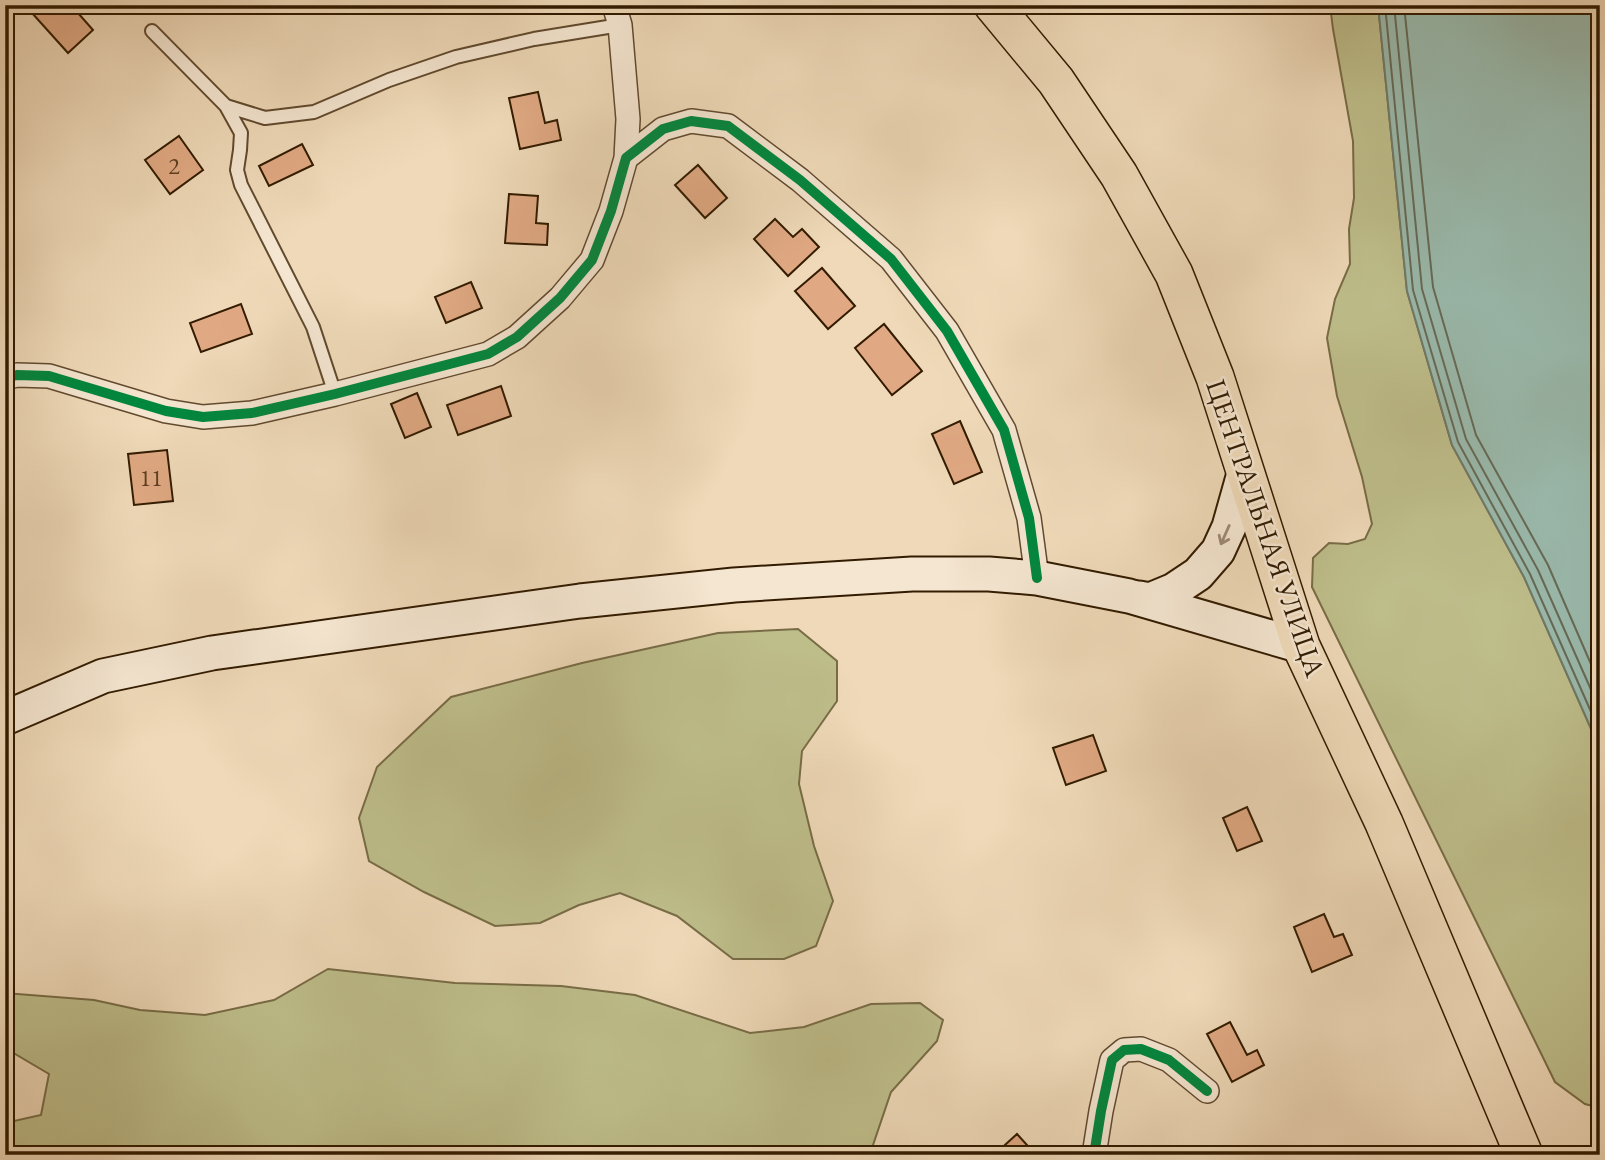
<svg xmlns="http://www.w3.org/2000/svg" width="1605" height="1160" font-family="'EB Garamond',serif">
<rect width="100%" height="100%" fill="#efd9b8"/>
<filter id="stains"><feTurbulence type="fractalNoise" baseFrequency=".00286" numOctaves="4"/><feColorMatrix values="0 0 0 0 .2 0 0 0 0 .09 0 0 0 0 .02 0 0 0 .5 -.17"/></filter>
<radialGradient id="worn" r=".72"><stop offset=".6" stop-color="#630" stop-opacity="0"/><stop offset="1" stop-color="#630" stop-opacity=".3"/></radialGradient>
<path fill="#bebe8b" stroke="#786c46" stroke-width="2" d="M1330 5H1378L1407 291 1452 445 1524 577 1600 749V1108L1585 1104 1555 1082 1312 587 1313 558 1329 543 1348 544 1365 539 1372 524 1362 477 1337 396 1327 338 1335 299 1350 264 1349 229 1354 198 1353 141 1333 29Z
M798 629 837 661V701L802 751 799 784 814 846 833 901 816 946 784 959H733L677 916 620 893 579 905 540 923 495 926 424 892 369 861 359 818 377 767 451 697 582 663 718 633Z
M328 969 455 983 561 986 635 995 750 1033 804 1027 871 1004 920 1003 943 1020 937 1041 891 1092 871 1151V1155H5V1123L41 1115 49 1074 5 1048V993L94 1000 140 1010 205 1015 274 1000Z"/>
<path fill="#9abaad" stroke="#707a68" stroke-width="2" d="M1378 5H1600V749L1524 577 1452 445 1407 291Z"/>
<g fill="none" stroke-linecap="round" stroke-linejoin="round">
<path stroke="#666a56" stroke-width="2" d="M1385 5 1413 290 1458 442 1530 574 1600 732
M1394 5 1422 289 1466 439 1538 570 1600 710
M1404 5 1433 287 1476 435 1548 565 1600 685"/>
</g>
<path fill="#e0a983" stroke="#321b00" stroke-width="2" d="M41 5H71L93 30 68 53 32 13Z
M538 92 545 123 557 120 561 140 520 149 509 98Z
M179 136 203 170 170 194 145 160Z
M302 144 313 165 269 186 259 166Z
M698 165 727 198 705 218 675 185Z
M509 194 538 196 536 223 548 224 547 245 505 243Z
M775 219 793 237 802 229 819 247 788 276 754 239Z
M822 268 855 306 828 329 795 291Z
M471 282 482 308 446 323 435 297Z
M241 304 252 334 201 352 190 323Z
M884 324 922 371 892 395 855 348Z
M501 386 511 416 458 435 447 405Z
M417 393 431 427 405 438 391 404Z
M960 421 982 472 954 484 932 434Z
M167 450 173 501 134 505 128 454Z
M1093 735 1106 771 1066 785 1053 748Z
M1247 807 1262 841 1237 851 1223 818Z
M1324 914 1334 937 1343 934 1352 955 1312 972 1294 927Z
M1230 1022 1247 1055 1257 1050 1264 1065 1232 1082 1207 1034Z
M1017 1134 1036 1155H994Z"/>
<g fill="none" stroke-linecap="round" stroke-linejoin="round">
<defs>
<path id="service" d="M152 31 226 106 265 118 314 112 389 80 456 57 534 39 620 25
M226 106 241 133 240 150 237 170 241 185 313 327 335 394"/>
<path id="minor" d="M614 5 620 25 628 119 626 158
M5 378 17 375 49 376 166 411 203 417 252 413 335 394 488 354 517 337 560 298 592 260 611 211 626 158 663 129 691 121 728 126 800 180 891 259 947 331 1004 430 1029 518 1037 578
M1094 1155 1101 1111 1112 1060 1124 1050 1141 1049 1169 1060 1207 1091"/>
<path id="secondary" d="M1139 598 1150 600 1174 590 1198 574 1218 551 1229 527 1245 470
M5 718 103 676 212 653 580 601 734 585 912 574H989L1037 578 1129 596 1301 646"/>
<path id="primary" d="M993 5 1056 81 1119 175 1174 274 1215 377 1301 646 1384 823 1524 1155"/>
</defs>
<use href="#service" stroke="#614a2e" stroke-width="16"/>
<use href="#minor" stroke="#614a2e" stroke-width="26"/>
<use href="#secondary" stroke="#321b00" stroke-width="37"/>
<use href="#primary" stroke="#321b00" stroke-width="40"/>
<use href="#service" stroke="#f5e6d1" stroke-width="12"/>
<use href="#minor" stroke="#f5e6d1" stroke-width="23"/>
<use href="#secondary" stroke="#f5e6d1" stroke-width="33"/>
<use href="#primary" stroke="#efd9b8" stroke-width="37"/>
<defs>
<path id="cycleway" d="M5 378 17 375 49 376 166 411 203 417 252 413 335 394 488 354 517 337 560 298 592 260 611 211 626 158 663 129 691 121 728 126 800 180 891 259 947 331 1004 430 1029 518 1037 578
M1094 1155 1101 1111 1112 1060 1124 1050 1141 1049 1169 1060 1207 1091"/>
</defs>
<use href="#cycleway" stroke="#f5e6d1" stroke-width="15"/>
<use href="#cycleway" stroke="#00873e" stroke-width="10"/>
</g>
<defs><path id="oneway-shaft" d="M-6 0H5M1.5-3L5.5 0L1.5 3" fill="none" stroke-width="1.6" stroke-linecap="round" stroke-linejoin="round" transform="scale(1.75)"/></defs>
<use stroke="#9d8b73" href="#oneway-shaft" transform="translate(1225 535) rotate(114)"/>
<g text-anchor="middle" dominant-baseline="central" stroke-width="5" stroke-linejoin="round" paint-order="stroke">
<g font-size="24" fill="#5e3e21">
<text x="174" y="165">2</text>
<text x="151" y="477">11</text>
</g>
<g font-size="28" fill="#321b00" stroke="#f5e6d1">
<text transform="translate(1266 528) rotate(71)">ЦЕНТРАЛЬНАЯ УЛИЦА</text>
</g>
</g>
<rect width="1605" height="1160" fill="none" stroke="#efd9b8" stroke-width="28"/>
<rect x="7" y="7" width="1591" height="1146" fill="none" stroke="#321b00" stroke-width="3.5"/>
<rect x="14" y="14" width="1577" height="1132" fill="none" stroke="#321b00" stroke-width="2"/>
<rect width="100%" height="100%" filter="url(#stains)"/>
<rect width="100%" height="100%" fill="url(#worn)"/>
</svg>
